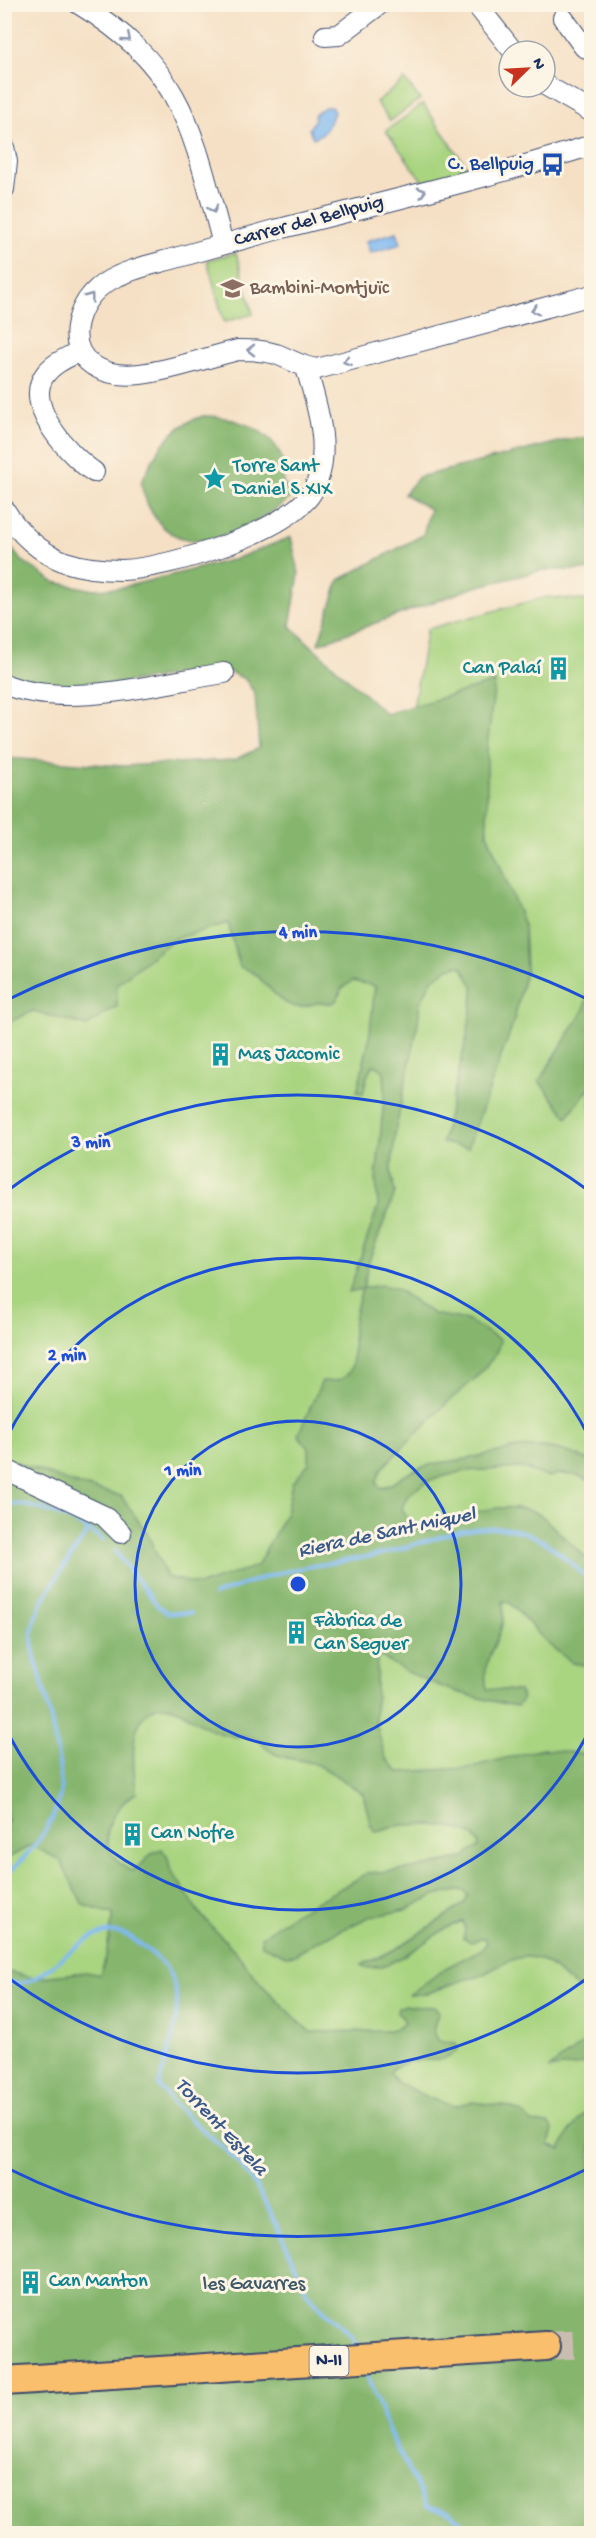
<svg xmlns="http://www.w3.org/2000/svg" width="596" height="2538" font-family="'Gochi Hand',sans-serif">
<rect width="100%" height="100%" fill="#fcf5e5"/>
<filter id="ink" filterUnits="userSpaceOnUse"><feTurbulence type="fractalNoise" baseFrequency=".0167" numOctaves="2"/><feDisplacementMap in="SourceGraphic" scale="12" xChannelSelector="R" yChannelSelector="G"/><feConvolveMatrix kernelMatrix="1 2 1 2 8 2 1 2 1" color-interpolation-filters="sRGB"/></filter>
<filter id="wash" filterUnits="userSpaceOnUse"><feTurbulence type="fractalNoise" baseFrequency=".008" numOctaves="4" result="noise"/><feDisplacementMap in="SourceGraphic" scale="24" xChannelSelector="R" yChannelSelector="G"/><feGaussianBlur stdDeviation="1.35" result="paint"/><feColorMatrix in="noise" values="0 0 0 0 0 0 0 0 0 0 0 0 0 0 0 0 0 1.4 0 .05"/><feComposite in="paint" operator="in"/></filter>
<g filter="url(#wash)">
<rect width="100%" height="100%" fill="#f5e0c5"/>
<path fill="#a9d480" stroke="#62826f" stroke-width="1.5" d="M405 80 420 99 390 121 376 102Z
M423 104 469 170 423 182 386 131Z
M236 253 253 314 224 322 207 260Z
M546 597 591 601V2533H5L4 774 136 800 413 708 427 629Z"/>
<path fill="#86b66e" stroke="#507266" stroke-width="1.5" d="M203 416C230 416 268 427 280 454 284 463 283 474 283 483L294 495C244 537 162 576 141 483 156 452 168 427 203 416Z
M591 437V570H543L472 588 318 644 339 580 423 535 430 509 404 494 419 477 571 439Z
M291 537 299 574 290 626 386 714 495 682 487 747V833L524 925 526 970 513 1024 468 1148 442 1143 467 1036 473 996V986L462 967 456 966 449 968 432 980 420 1003 418 1024 396 1128 391 1172 395 1193 369 1261 363 1288 382 1285 397 1289 433 1314 467 1320 500 1340 497 1353 476 1378 451 1399 389 1461 381 1470 376 1483 381 1488C392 1486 401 1476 413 1471 429 1463 448 1462 466 1459 520 1448 537 1437 591 1461V1481L576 1475 559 1474 548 1477 522 1468 464 1471 427 1481 408 1495 402 1508C407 1521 414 1525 426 1531 460 1516 506 1496 542 1516L591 1563V1666L573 1663 549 1645 509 1602 503 1601C503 1607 504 1614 503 1620 499 1646 480 1657 487 1689L519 1691 523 1698 517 1706C466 1697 420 1683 377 1654L375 1720 385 1757 398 1772 467 1768 542 1749 591 1755V1991C564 1991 552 1950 518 1958 505 1961 492 1970 480 1976 476 1978 472 1978 467 1979 447 1984 430 1996 409 1995L444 1969 482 1949 487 1943 485 1938 471 1942 464 1939 465 1927 463 1921C427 1933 405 1967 366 1968L362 1965 396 1949 464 1904 468 1895 463 1890 435 1895 405 1910 369 1917 314 1943 295 1955 286 1956 262 1945 261 1937 291 1916 368 1873 413 1869 454 1860 464 1857 479 1846C479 1825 419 1823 402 1825 393 1826 385 1831 375 1832L371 1826 363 1794C348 1784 333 1772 317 1765 302 1758 288 1761 273 1753 266 1749 261 1739 252 1737 248 1736 242 1737 238 1737 231 1736 223 1734 216 1732 197 1726 172 1695 150 1710 127 1727 134 1768 136 1793 104 1813 94 1850 131 1871 145 1866 147 1852 162 1849L168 1858 170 1868 199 1913 236 1952 260 1983 310 2032 386 2031 398 2028 404 2023 403 2018 397 2013 398 2008 404 2005C419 2009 422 2005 435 2007L439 2012C434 2024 431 2030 439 2041L456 2043 458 2049C440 2066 434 2058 412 2061 406 2062 399 2066 393 2068L390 2073 397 2082 429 2098 453 2106 472 2102 510 2107 521 2112 531 2122 548 2124 553 2129 549 2145 561 2150 569 2132 591 2106V2533H5V1971L34 1978 86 1972 100 1975 106 1957 113 1914 83 1905 60 1860 31 1845 5 1860V1825L7 1820 4 1798 5 1463 11 1460 72 1483 121 1496 147 1533 167 1577 200 1585 257 1566 286 1513 292 1483 309 1463V1448L298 1435 322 1381C361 1385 352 1353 353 1327 354 1314 358 1302 362 1289L349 1292 378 1206 376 1180 385 1089 384 1072 379 1067 373 1065 367 1076 363 1094 357 1092 369 1040 375 986 353 981 341 989C338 1005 331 1004 318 1003 312 1003 307 1007 301 1007 282 1008 269 986 256 975 252 971 245 969 240 967L228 923 174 939 117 984V1006L87 1026 33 1011 5 1024V758L122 766 234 760 259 748 255 694 245 679 220 668 124 683 52 688 5 676 4 539 20 559 54 582 89 589 120 588 235 559Z
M591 977V1086L567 1117 539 1081 584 1010Z
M591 2038 590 2061 578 2065 548 2069Z"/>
<path fill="#80b9f1" stroke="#4e74a8" stroke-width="1.5" d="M325 107H331L334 112C330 124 325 135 313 138L309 129 315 119 314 115Z
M397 232 401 244 370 253 366 241Z"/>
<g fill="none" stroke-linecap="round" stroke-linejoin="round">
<path stroke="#80b9f1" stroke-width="4" d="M4 1503C39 1504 75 1519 103 1540
M115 1551 158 1606 168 1613H191
M214 1595C238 1587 263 1576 288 1571 320 1563 354 1561 386 1553 429 1542 469 1521 515 1530 545 1536 568 1560 589 1580
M4 1877C29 1854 53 1829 60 1795 64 1774 49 1709 43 1686 39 1667 31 1655 32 1633 33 1606 73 1554 89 1530
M4 1980C46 2001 79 1912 130 1937 137 1941 143 1947 149 1951 197 1986 171 2038 159 2085 180 2118 218 2137 243 2168 265 2197 278 2228 293 2261 298 2271 302 2284 308 2294 321 2312 350 2328 357 2347
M364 2368 390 2434 427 2506 451 2513 476 2534"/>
</g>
</g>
<g filter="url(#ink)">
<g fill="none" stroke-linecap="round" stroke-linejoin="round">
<path stroke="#c9bdb0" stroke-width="28" stroke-dasharray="28 14" stroke-linecap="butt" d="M546 2346 592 2344"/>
<defs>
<path id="minor" d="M79 4C185 68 193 134 223 244
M476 4 513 51
M563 18 584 47 592 50
M325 36 339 35 380 4
M545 85 592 112
M592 145C488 178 381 203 275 230 243 239 211 248 179 257 159 263 137 267 118 276 97 285 84 299 78 321 68 363 105 378 140 374 170 371 208 357 238 350 251 350 263 350 276 354 290 359 301 367 317 369L592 295
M4 147 7 162 4 189
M78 352C66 358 52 364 44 376 24 407 70 456 94 472
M4 509C18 532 39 552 65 562 83 568 104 570 123 570 168 568 288 532 312 492 334 455 317 405 306 368
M4 684C66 710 159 683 224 673
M4 1469 104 1516 121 1533"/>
<path id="highway" d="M4 2381 546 2346"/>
</defs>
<use href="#minor" stroke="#3c4a6d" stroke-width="22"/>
<use href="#highway" stroke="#3c4a6d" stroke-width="32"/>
<use href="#minor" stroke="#fff" stroke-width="20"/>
<use href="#highway" stroke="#f9bf6d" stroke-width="28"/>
</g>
<defs><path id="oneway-chevron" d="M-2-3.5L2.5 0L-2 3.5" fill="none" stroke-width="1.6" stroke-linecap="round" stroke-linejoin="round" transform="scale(1.5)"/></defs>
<g stroke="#8d97ae">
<use href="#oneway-chevron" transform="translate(127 38) rotate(41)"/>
<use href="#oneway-chevron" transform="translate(422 192) rotate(-15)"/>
<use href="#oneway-chevron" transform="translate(213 209) rotate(73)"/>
<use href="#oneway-chevron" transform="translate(90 297) rotate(-53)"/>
<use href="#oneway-chevron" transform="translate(535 310) rotate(165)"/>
<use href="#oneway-chevron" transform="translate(251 350) rotate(180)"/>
<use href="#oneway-chevron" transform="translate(347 361) rotate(164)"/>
</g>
</g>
<g fill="none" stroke="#1d4ed8" stroke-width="3">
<circle cx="298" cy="1584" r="163"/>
<path d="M591 1727A326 326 0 0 1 5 1727M5 1441A326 326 0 0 1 591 1441"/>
<path d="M589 1977A489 489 0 0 1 7 1977M7 1191A489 489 0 0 1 589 1191"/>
<path d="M589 2168A653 653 0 0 1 7 2168M7 1000A653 653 0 0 1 589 1000"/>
</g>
<defs>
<symbol id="bus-bare" viewBox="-9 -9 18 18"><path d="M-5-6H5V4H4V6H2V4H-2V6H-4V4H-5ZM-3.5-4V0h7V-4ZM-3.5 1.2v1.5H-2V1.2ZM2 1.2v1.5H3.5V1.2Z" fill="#1a4fb4" stroke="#fcf5e5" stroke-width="2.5" paint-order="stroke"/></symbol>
<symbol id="school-bare" viewBox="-9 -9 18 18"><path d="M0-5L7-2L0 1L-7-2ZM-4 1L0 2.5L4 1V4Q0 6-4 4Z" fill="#8d6e63" stroke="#fcf5e5" stroke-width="2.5" paint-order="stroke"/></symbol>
<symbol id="sight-bare" viewBox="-9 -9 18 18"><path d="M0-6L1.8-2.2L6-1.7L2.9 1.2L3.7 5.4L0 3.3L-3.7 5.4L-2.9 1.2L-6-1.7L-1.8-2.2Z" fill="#0f9aa8" stroke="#fcf5e5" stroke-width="2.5" paint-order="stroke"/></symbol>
<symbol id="building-bare" viewBox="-9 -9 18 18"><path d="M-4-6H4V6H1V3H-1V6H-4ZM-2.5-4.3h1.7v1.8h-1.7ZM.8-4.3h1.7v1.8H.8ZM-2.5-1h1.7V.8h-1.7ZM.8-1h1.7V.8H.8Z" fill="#0f9aa8" stroke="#fcf5e5" stroke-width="2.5" paint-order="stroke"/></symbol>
</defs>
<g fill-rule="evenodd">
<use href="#bus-bare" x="536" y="148" width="33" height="33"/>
<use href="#school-bare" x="216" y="272" width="33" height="33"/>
<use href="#sight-bare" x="198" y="462" width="33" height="33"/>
<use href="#building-bare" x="542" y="652" width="33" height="33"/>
<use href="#building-bare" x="204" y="1038" width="33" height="33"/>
<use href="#building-bare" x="280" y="1616" width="33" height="33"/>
<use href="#building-bare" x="116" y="1818" width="33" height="33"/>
<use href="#building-bare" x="14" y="2266" width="33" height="33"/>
</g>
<g text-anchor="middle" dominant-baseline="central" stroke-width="6" stroke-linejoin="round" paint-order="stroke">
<rect fill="#fcf5e5" stroke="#5e6a86" stroke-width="1.5" x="309.5" y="2346" width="39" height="30" rx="4.5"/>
<g font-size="18" font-weight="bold" fill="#1b2f5e">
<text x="329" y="2361">N-II</text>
</g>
<g font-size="20" fill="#164399" stroke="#fcf5e5" text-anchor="end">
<text x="534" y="165">C. Bellpuig</text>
</g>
<g font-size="20" fill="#1b2f5e" stroke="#fcf5e5">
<text transform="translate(309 222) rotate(-15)">Carrer del Bellpuig</text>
</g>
<g font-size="20" fill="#785e54" stroke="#fcf5e5" text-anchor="start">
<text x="250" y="289">Bambini-Montjuïc</text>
</g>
<g font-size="20" fill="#0d838f" stroke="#fcf5e5" text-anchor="start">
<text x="233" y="467">Torre Sant<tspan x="233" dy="23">Daniel S.XIX</tspan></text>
<text x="541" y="669" text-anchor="end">Can Palaí</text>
<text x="238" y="1055">Mas Jacomic</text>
<text x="314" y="1622">Fàbrica de<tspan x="314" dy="23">Can Seguer</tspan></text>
<text x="151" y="1834">Can Nofre</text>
<text x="49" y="2282">Can Manton</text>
</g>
<g font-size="20" fill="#3e5866" stroke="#fcf5e5">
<text x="254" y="2285">les Gavarres</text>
</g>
<g font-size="21" font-style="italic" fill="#39588a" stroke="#fcf5e5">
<text transform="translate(387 1534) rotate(-12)">Riera de Sant Miquel</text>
<text transform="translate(220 2128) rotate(47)">Torrent Estela</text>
</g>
</g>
<circle cx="298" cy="1584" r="9" fill="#1d4ed8" stroke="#fcf5e5" stroke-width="3"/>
<g font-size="18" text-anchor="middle" font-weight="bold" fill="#1d4ed8" stroke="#fcf5e5" stroke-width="6" stroke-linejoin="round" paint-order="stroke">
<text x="298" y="937">4 min</text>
<text x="91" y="1147">3 min</text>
<text x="67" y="1360">2 min</text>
<text x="183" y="1475">1 min</text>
</g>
<rect width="596" height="2538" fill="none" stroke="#fcf5e5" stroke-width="24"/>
<g transform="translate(527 69) rotate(66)"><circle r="28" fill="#fcf5e5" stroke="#a2a6af" stroke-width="1.5"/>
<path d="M0-4.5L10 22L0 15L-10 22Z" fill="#c8321e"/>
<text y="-9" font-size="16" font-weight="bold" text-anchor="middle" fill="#1b2f5e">N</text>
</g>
</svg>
